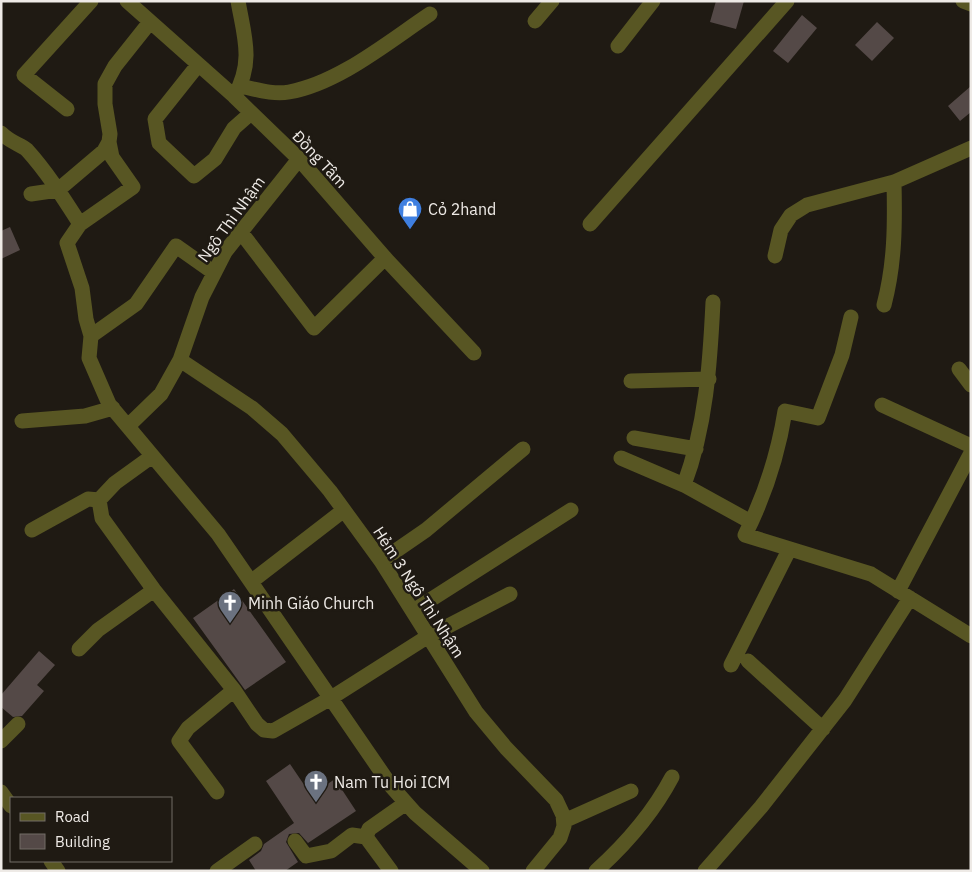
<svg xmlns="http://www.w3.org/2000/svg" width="972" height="872" font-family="'IBM Plex Sans',sans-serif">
<rect width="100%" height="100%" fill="#1f1a13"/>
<path fill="#544947" d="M716 1H744L736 29 710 22Z
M802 15 817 28 788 63 773 51Z
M877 22 894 38 872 61 855 45Z
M971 86V112L960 121 948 106Z
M10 227 20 250 1 259V231Z
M234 589 286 662 245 690 193 618Z
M39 651 55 665 37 685 44 691 22 716 13 717 1 707V695Z
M290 764 311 795 335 779 356 811 308 843 299 833 289 834 286 842 298 862 285 871H256L249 860 261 851 264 844 294 823 266 781Z"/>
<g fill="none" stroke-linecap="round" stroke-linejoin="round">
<path stroke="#585623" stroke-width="15" d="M127 1 234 96 299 159 385 258 474 353
M963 1 971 4
M535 21 552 1
M618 46 653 1
M198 65 155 119 159 143 194 176 215 159 234 128 251 113
M240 86C255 89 273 95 289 92 339 83 388 42 430 14
M235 95C254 61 244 36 238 1
M67 109 24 75 91 1
M1 133C11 143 20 144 27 150 47 172 64 199 80 224L67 243 82 288 86 319 91 336 89 358 109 404 218 534 391 786 415 813 482 871
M31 194 58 190 104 151 109 142 110 134 105 104V84L115 66 150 22
M80 224 133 187 112 157 109 142
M590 224 787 1
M240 231 314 328 385 258
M775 256 781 230 791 215 807 205 894 182 971 148
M713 302C710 364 706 426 684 485L751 522
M884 305C895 263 895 224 894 182
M851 317 842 355 818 418 785 411C778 455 765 495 745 535L871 574 971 636
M91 336 136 304 176 246 213 272
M180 360 252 408 282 434 330 491 381 561 476 712 506 748 556 800 563 815 564 826 560 838 533 871
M959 369 971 385
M631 381 709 379
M882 405 971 446
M22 421 85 416 113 408
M128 426 161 394 180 360 202 297 225 252 299 159
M634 438 696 449
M151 457 115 483 99 500 102 518 154 590 234 690 257 724 264 730 273 731 331 698 427 637 510 594
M621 458 684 485
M32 530 88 499 99 500
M381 561 426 530 523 449
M252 581 344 510
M898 591 971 453
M413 611 571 510
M79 649 98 630 154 590
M748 661 823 729
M731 665 789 550
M1 741 18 724
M1 792 11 806
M217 792 179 741 188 728 234 690
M564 821 631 791
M295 841 306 856 331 851 352 835 366 837
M51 861 58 871
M217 871 255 844
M391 871 366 837 369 829 406 803
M596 871C627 843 653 813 672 777
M705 871 761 807 845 700 910 598"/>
</g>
<defs>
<symbol id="shop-pin" viewBox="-11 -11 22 30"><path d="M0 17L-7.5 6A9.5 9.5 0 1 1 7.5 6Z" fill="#3f7fe0" stroke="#1f1a13"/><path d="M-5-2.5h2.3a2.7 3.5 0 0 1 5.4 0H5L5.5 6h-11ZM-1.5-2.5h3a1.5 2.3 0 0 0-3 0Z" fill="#fff"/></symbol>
<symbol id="church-pin" viewBox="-11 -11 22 30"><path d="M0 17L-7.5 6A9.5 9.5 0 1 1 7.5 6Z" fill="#6b7280" stroke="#1f1a13"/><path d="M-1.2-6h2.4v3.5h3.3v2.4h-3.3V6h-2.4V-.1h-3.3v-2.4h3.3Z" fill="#fff"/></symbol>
</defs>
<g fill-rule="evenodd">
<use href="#shop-pin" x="396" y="195" width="28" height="38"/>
<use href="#church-pin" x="216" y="589" width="28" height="38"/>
<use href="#church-pin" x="302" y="768" width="28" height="38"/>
</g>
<g text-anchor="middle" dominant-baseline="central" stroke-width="5" stroke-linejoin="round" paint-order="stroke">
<g font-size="16" fill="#eeeae6" stroke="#1f1a13">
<text transform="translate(320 159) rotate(47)">Đồng Tâm</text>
<text transform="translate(231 219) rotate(-54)">Ngô Thì Nhậm</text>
<text transform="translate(419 592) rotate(57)">Hẻm 3 Ngô Thì Nhậm</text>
</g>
<g font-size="16" fill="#eeeae6" stroke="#1f1a13" text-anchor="start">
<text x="428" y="209">Cỏ 2hand</text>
<text x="248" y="603">Minh Giáo Church</text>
<text x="334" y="782">Nam Tu Hoi ICM</text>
</g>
</g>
<rect width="972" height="872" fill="none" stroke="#eeeae6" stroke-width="5"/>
<rect x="10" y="797" width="162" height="65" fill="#1f1a13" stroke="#726d67"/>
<rect x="20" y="813" width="25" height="8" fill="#585623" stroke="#726d67"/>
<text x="55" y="822" font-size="15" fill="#eeeae6">Road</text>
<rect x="20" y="834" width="25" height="15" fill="#544947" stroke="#726d67"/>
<text x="55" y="847" font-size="15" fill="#eeeae6">Building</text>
</svg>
